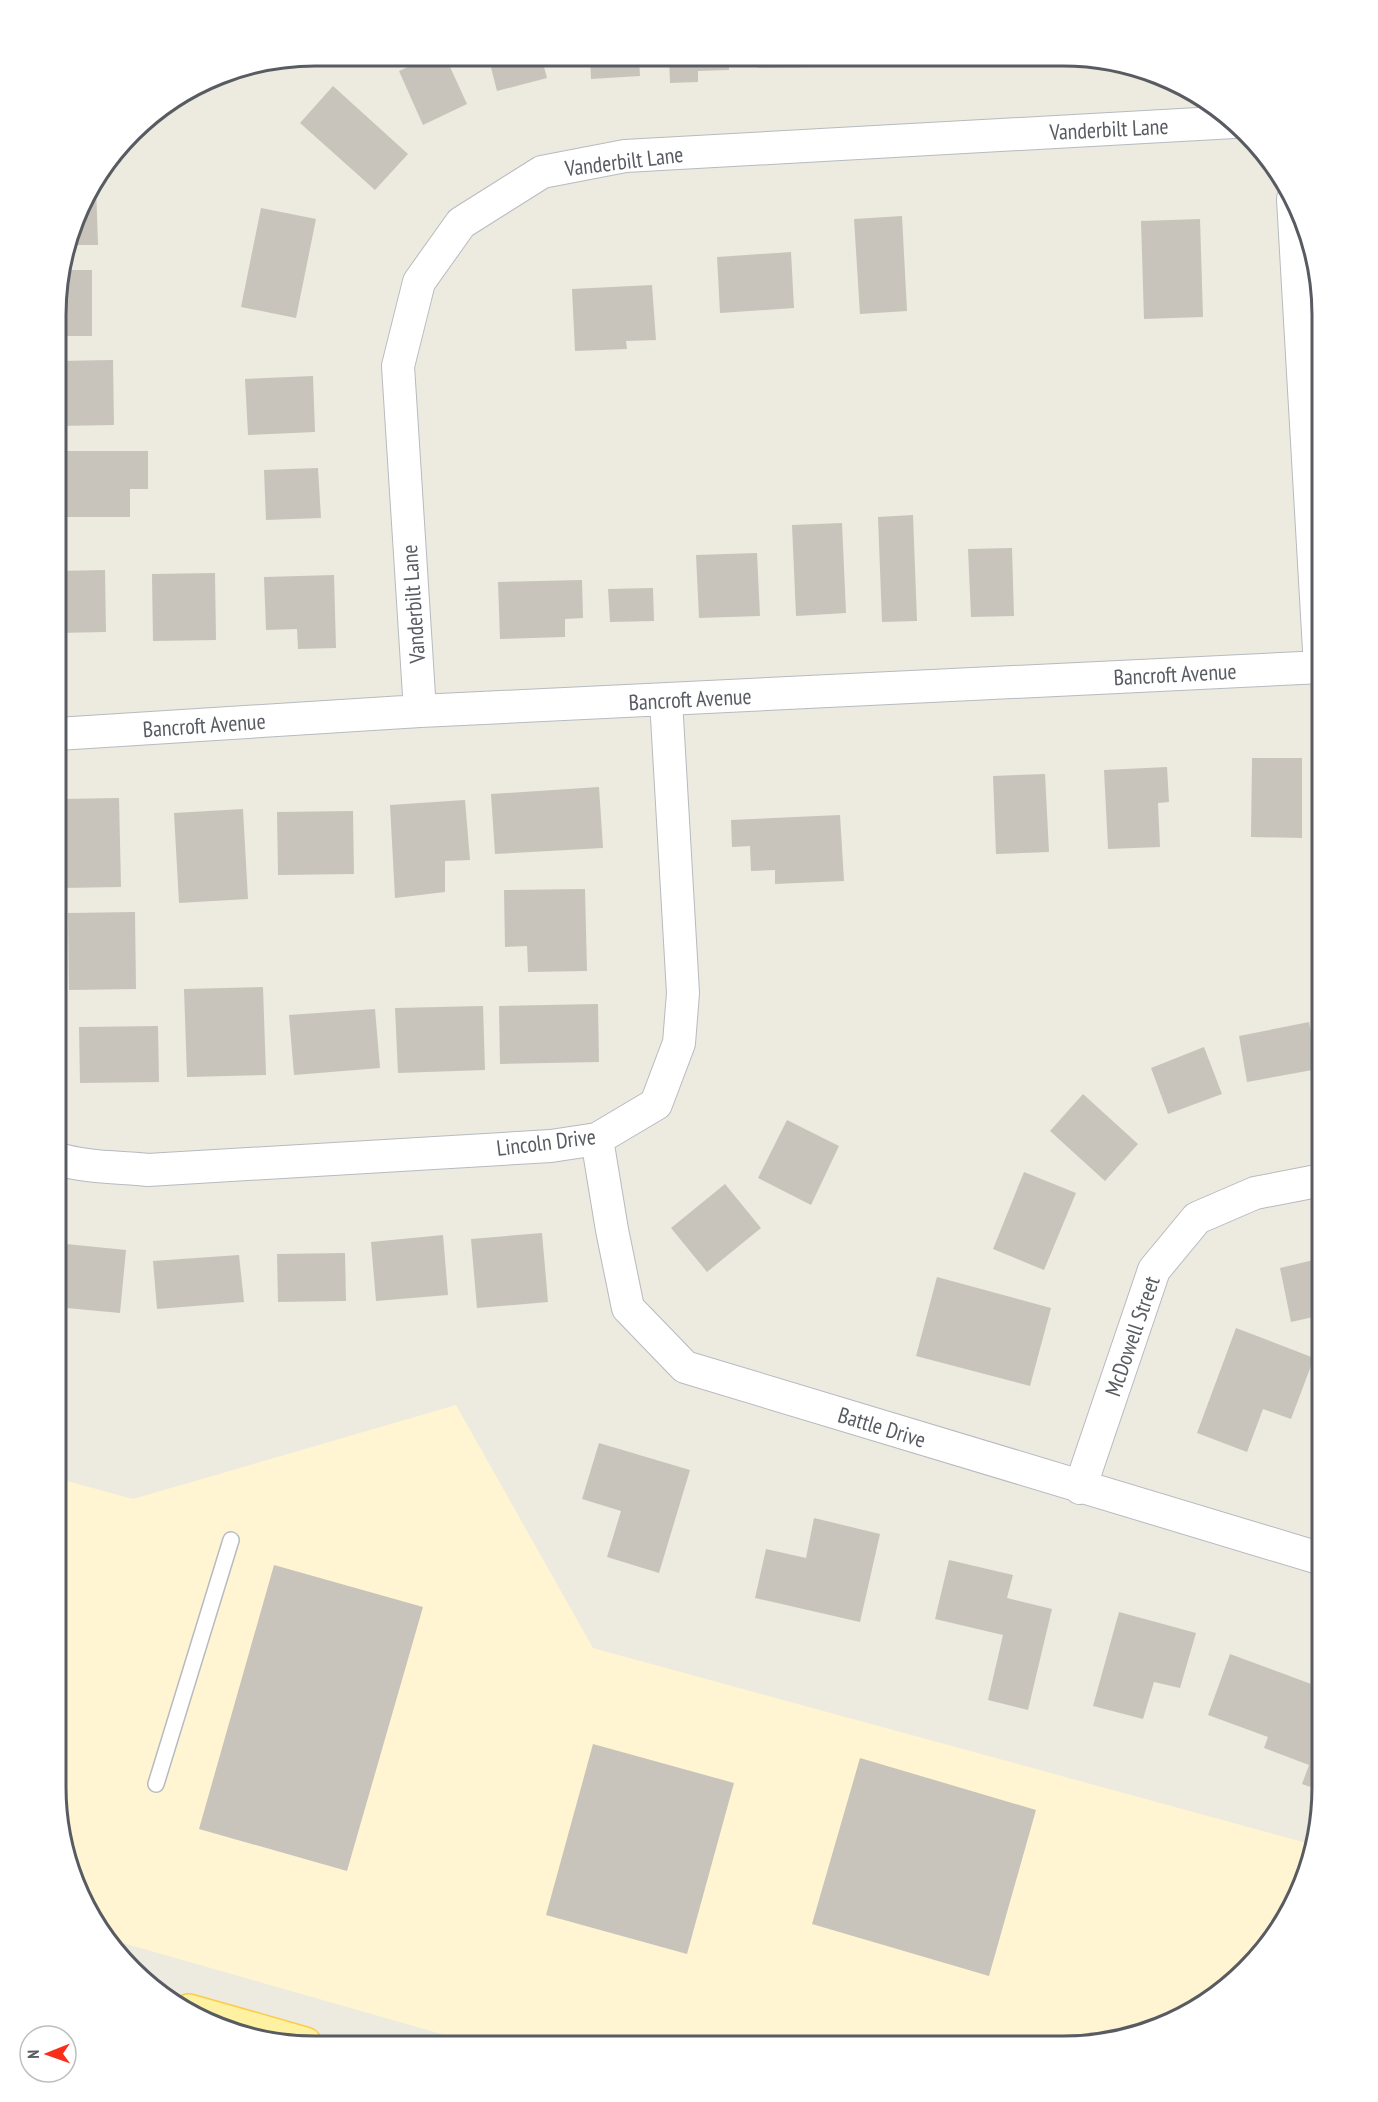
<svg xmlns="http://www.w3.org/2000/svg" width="1378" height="2102" font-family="'PT Sans Narrow',sans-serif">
<rect width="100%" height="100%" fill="#edeadf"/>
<path fill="#fff5d2" d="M456 1405 593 1648 1314 1845 1309 1871 1279 1931 1221 1993 1162 2027 1063 2046 480 2045 105 1938 75 1886 56 1787V1478L133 1499Z"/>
<path fill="#c8c4bc" d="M433 56H445L467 104 423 125 399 71Z
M488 56H541L547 78 497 91Z
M590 56H639L640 76 591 79Z
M669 57H728L729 70 698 71V82L670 83Z
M758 57H816V67L758 68Z
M333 86 408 154 375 190 300 123Z
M94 184H96L98 245H69L82 200Z
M261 208 316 219 296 318 241 307Z
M902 216 907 311 860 314 854 219Z
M1200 219 1203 317 1144 319 1141 221Z
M791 252 794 308 720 313 717 257Z
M61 270H92V336H58V282Z
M652 285 656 340 626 341 627 349 575 351 572 289Z
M113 360 114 425 57 426 58 361Z
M313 376 315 432 248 435 245 379Z
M57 451H148V489H130V517H57Z
M318 468 321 518 266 520 264 470Z
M913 515 917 621 882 622 878 517Z
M842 523 846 613 796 616 792 525Z
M1012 548 1014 616 971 617 968 549Z
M757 553 760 616 699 618 696 555Z
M105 570 106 632 57 633V571Z
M215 573 216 640 153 641 152 574Z
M334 575 336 648 298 649 297 629 266 630 264 577Z
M582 580 583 618 565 619V637L500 639 498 582Z
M653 588 654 621 610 622 608 589Z
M1252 758H1302V838L1251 837Z
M1167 767 1169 802 1158 803 1160 847 1108 849 1104 770Z
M1045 774 1049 852 996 854 993 776Z
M599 787 603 848 495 854 491 794Z
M119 798 121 887 61 888 60 799Z
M465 800 470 860 445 861V892L395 898 390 805Z
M243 809 248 899 179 903 174 813Z
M353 811 354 874 278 875 277 812Z
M840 815 844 881 775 884V870L751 871 750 846 732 847 731 820Z
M585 889 587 971 528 972 527 946 505 947 504 890Z
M135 912 136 989 69 990 68 913Z
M263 987 266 1075 187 1077 184 989Z
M598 1004 599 1062 500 1064 499 1006Z
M483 1006 485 1070 398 1073 395 1008Z
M375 1009 380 1068 294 1075 289 1015Z
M1309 1022 1318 1069 1247 1082 1239 1036Z
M158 1026 159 1082 80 1083 79 1027Z
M1204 1047 1222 1094 1168 1114 1151 1068Z
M1083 1094 1138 1144 1105 1181 1050 1131Z
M787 1120 839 1146 811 1205 758 1178Z
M1024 1172 1076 1193 1044 1270 993 1249Z
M725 1184 761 1228 707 1272 671 1228Z
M542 1233 548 1302 477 1308 471 1239Z
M443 1235 448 1295 376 1301 371 1242Z
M56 1243 126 1250 120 1313 56 1307Z
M345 1253 346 1301 278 1302 277 1254Z
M239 1255 244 1302 157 1309 153 1261Z
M1322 1258V1315L1291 1322 1280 1268Z
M937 1277 1051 1308 1030 1386 916 1356Z
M1236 1328 1314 1358 1291 1419 1263 1409 1247 1452 1197 1433Z
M599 1443 690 1470 659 1573 607 1557 621 1511 582 1499Z
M814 1518 880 1534 860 1622 755 1598 766 1549 806 1558Z
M949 1560 1013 1575 1007 1598 1052 1609 1028 1710 988 1700 1003 1635 935 1619Z
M274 1565 423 1607 347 1871 199 1829Z
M1119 1612 1196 1633 1180 1688 1154 1682 1143 1719 1093 1706Z
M1230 1654 1322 1688V1791L1302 1784 1309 1765 1264 1748 1268 1737 1208 1715Z
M593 1744 734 1783 687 1954 546 1915Z
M860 1758 1036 1810 989 1976 812 1924Z"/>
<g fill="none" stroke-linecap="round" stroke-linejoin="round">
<defs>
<path id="service" d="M156 1784 231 1540"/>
<path id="minor" d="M1293 199 1320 667
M420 711 398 366 419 282 461 223 542 172 625 156 1234 122
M57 734 420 711 1322 667
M597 1139 612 1230 628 1308 685 1367 1322 1559
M56 1158C83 1168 120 1167 148 1170L551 1146 597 1139 656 1104 679 1043 683 993 666 700
M1080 1488 1154 1270 1197 1218 1255 1193 1322 1180"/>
<path id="primary" d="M189 2011 305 2044"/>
</defs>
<use href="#service" stroke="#b7bac0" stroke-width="18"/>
<use href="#minor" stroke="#b7bac0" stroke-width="34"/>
<use href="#primary" stroke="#fccc49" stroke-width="36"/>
<use href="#service" stroke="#fff" stroke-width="15"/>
<use href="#minor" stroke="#fff" stroke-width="32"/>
<use href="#primary" stroke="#fff1a2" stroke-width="33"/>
</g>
<g text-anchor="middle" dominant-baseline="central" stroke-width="4.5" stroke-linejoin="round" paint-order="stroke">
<g font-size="22" fill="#585c62" stroke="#fff">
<text transform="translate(1109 129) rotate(-3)">Vanderbilt Lane</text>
<text transform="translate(624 161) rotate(-7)">Vanderbilt Lane</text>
<text transform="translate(413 604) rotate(-94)">Vanderbilt Lane</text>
<text transform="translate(1175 674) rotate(-3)">Bancroft Avenue</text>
<text transform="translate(690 699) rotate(-3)">Bancroft Avenue</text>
<text transform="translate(204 725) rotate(-4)">Bancroft Avenue</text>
<text transform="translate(546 1142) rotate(-7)">Lincoln Drive</text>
<text transform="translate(1132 1336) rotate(-71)">McDowell Street</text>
<text transform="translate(882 1427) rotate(17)">Battle Drive</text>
</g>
</g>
<path d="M0 0H1378V2102H0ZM315 66H1063A249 249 0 0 1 1312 315V1787A249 249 0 0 1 1063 2036H315A249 249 0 0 1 66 1787V315A249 249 0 0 1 315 66Z" fill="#fff" fill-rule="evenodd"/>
<path fill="none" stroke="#585c62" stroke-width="3" d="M315 66H1063A249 249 0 0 1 1312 315V1787A249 249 0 0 1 1063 2036H315A249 249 0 0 1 66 1787V315A249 249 0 0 1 315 66Z"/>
<g transform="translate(48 2054) rotate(269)"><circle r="28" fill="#ffffff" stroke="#bcbec0" stroke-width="1.5"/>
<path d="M0-4.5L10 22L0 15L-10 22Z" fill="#f72f1b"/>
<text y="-9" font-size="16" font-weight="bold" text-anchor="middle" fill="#585c62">N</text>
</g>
</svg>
